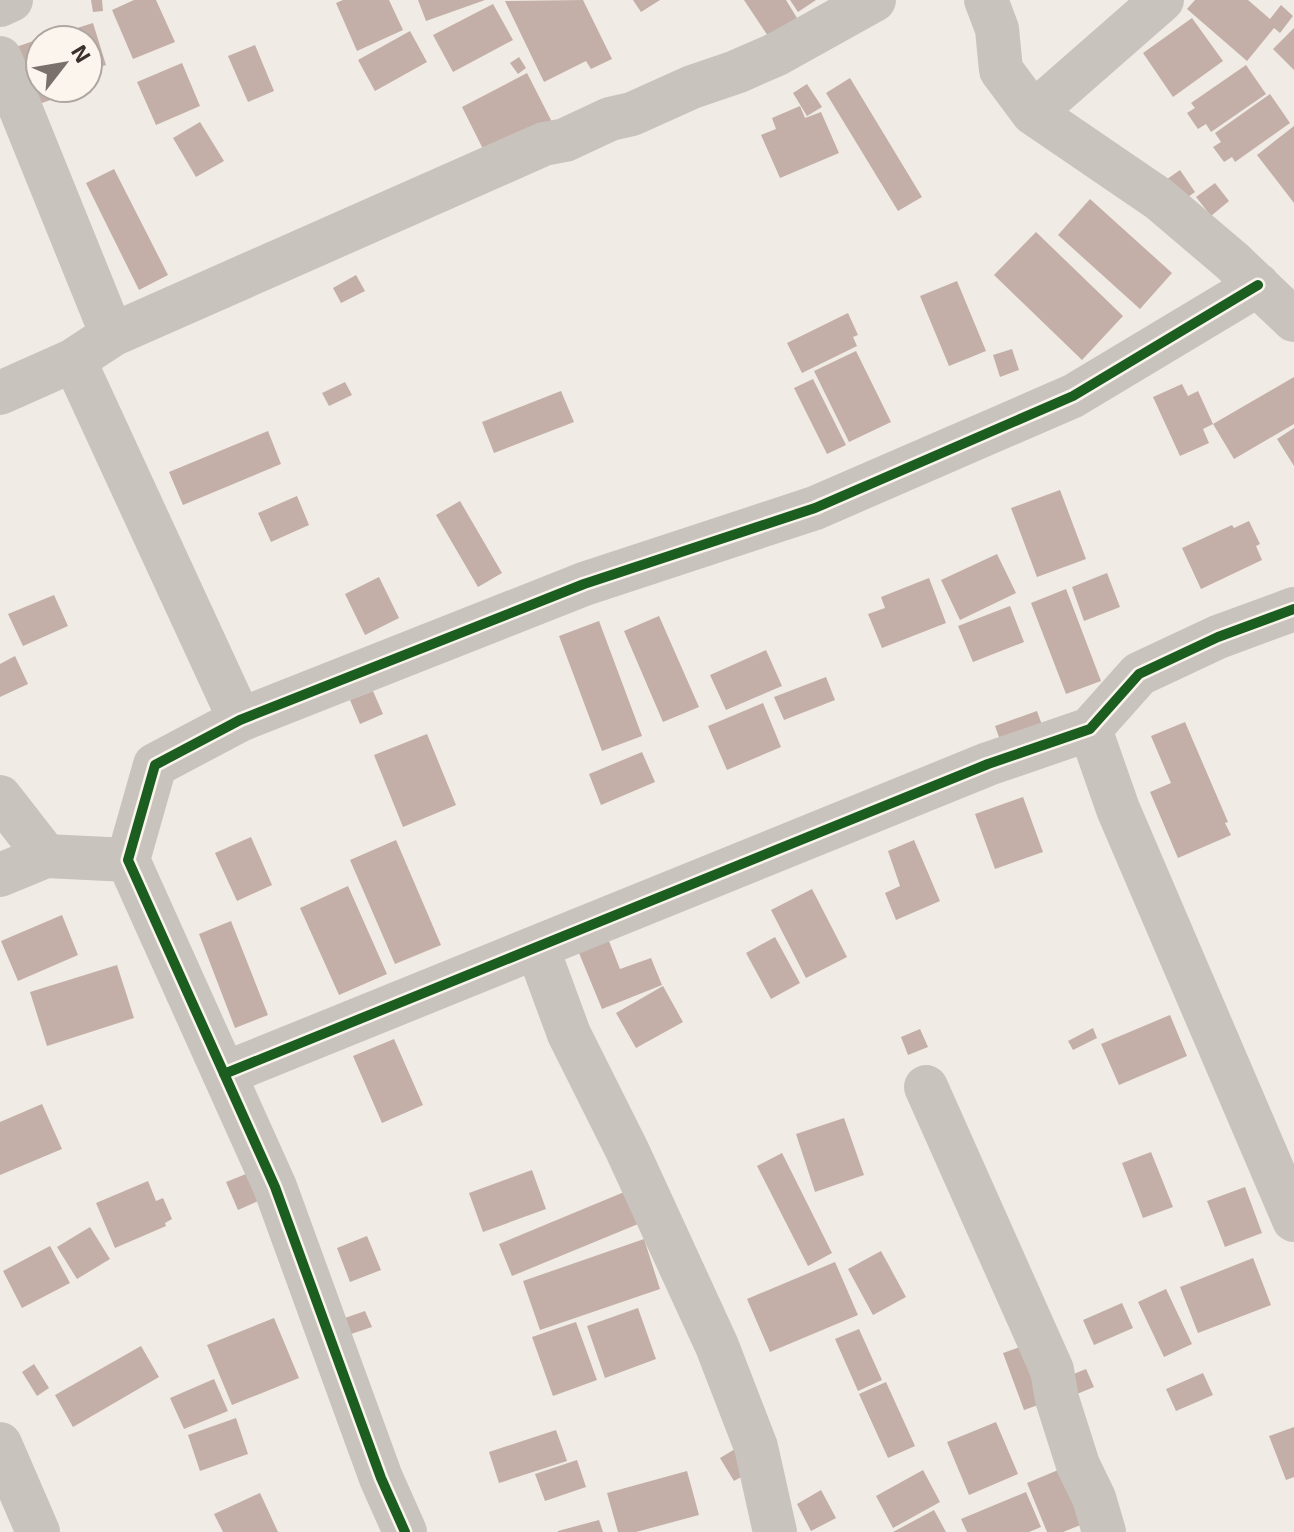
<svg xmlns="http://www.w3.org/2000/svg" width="1294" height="1532" font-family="'Exo 2',sans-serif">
<rect width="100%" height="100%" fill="#f0ebe5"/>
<path fill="#c3afa7" d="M91 0H102L103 11 93 12Z
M134 0H156L175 42 133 59 112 10Z
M343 0H389L403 30 357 51 336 3Z
M418 0H485L426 21Z
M583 0 612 59 591 69 586 61 544 82 505 1Z
M633 0H660L641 12Z
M744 0H786L797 18 768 36Z
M790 0H816L798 12Z
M1195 0H1248L1270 19 1281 5 1293 16 1280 33 1274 28 1247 61 1187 9Z
M493 4 513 40 453 72 433 35Z
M1192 18 1223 61 1173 97 1143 53Z
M93 23 106 65 88 71V40H60L58 34Z
M1294 28V70L1273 49Z
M410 31 427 62 375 91 358 60Z
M54 34 56 40H40V88H73L74 92 36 105 16 47Z
M255 45 274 91 248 102 228 56Z
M519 57 526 68 518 74 510 63Z
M182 63 200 106 156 125 137 82Z
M1246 65 1266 94 1211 132 1206 124 1198 129 1187 113 1195 108 1191 103Z
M527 73 552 122 491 165 462 107Z
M850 78 922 197 898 211 826 93Z
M807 84 822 107 807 116 793 93Z
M1270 94 1290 123 1235 162 1232 157 1224 162 1213 147 1221 142 1215 133Z
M800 106 805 118 821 112 839 153 780 178 761 135 776 129 772 118Z
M200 122 224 161 196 177 173 138Z
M1294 126V203L1257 155Z
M114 169 168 275 139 290 86 183Z
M1180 170 1195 192 1178 204 1163 182Z
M1215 183 1229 201 1211 216 1196 197Z
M1090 199 1172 273 1140 309 1058 235Z
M1036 232 1123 316 1082 360 994 275Z
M356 275 365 291 341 303 333 288Z
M957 281 986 351 949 366 920 296Z
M848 313 858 335 853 337 857 346 802 373 787 343Z
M1012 349 1019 370 1000 377 993 355Z
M856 351 891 422 849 442 814 371Z
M1294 377V424L1234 459 1213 424Z
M813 379 846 445 827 454 794 388Z
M345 382 352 395 329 406 322 393Z
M1182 384 1188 396 1198 391 1213 424 1203 429 1209 443 1180 456 1153 397Z
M561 391 574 422 494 453 482 422Z
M1294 428V466L1277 439Z
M268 431 281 464 183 505 169 472Z
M1060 490 1086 559 1037 577 1011 508Z
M297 496 309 525 271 542 258 513Z
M460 501 502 573 478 587 436 515Z
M1249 521 1260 544 1256 546 1262 560 1201 589 1182 548 1232 525 1234 528Z
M997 554 1016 593 960 620 941 580Z
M1107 573 1120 607 1084 621 1072 587Z
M379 577 399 618 365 635 345 594Z
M929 578 946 623 882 648 868 614 885 608 881 597Z
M1066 589 1101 681 1066 694 1031 603Z
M54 595 68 626 23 646 8 614Z
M1010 606 1024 642 973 662 958 626Z
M659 616 699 707 663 722 624 631Z
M599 621 642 736 602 751 559 636Z
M766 650 782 686 726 710 710 675Z
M15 656 28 684 0 697V664Z
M826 677 835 700 784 720 774 697Z
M373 691 383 714 360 724 350 700Z
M763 703 781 747 727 770 708 726Z
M1037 711 1046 736 1004 751 995 726Z
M1185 722 1228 822 1225 823 1231 835 1178 858 1150 792 1171 783 1151 736Z
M427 734 456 805 403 827 374 755Z
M642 752 655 782 601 805 589 774Z
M1023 797 1043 852 995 869 975 814Z
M251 837 272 885 237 901 215 853Z
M396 840 441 945 395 964 350 860Z
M914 840 940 901 896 920 885 893 900 886 888 851Z
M348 886 387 974 339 995 300 908Z
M812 889 847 957 806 978 771 910Z
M62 915 78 955 18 981 1 941Z
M231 921 268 1015 235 1028 199 934Z
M775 937 800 983 771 999 746 953Z
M609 941 620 969 651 958 662 985 602 1009 579 953Z
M117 965 134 1018 47 1046 30 992Z
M663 986 683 1022 636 1048 616 1013Z
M1170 1015 1187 1056 1119 1085 1101 1044Z
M1093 1028 1097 1038 1073 1050 1068 1041Z
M920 1029 928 1047 908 1055 901 1037Z
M394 1039 423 1105 382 1123 353 1056Z
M42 1104 62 1149 0 1175V1122Z
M844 1118 864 1175 815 1192 796 1134Z
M1151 1152 1173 1207 1143 1218 1122 1163Z
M782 1153 832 1253 808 1266 757 1166Z
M532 1170 546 1209 483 1232 469 1193Z
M246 1174 258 1201 238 1210 226 1182Z
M148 1181 156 1201 163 1198 172 1219 165 1223 166 1226 115 1248 96 1203Z
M1245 1187 1262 1233 1225 1247 1207 1201Z
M629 1190 643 1222 512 1276 499 1244Z
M90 1227 110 1259 77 1279 57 1247Z
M367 1236 381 1270 350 1282 337 1248Z
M644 1239 660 1289 540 1330 523 1281Z
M50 1246 70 1283 22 1308 3 1271Z
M881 1251 906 1297 873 1315 848 1269Z
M1253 1258 1271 1305 1198 1333 1180 1287Z
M835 1262 858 1315 770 1352 747 1299Z
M1166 1289 1192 1344 1164 1357 1138 1302Z
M1122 1303 1133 1328 1094 1345 1083 1320Z
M638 1308 656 1359 605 1378 587 1326Z
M365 1311 372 1327 351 1334 345 1318Z
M274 1318 299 1378 232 1405 207 1345Z
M576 1322 597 1380 553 1396 532 1337Z
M859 1329 882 1380 858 1391 835 1339Z
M141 1346 159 1377 73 1427 55 1395Z
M1020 1347 1041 1404 1024 1410 1003 1353Z
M34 1364 49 1388 37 1396 22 1372Z
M1086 1369 1094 1387 1072 1396 1064 1378Z
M1203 1373 1213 1395 1176 1411 1166 1389Z
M214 1379 228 1411 184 1429 170 1398Z
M886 1382 915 1446 888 1458 859 1394Z
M236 1418 248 1454 200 1471 188 1435Z
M996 1422 1018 1474 969 1495 947 1442Z
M1294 1427V1477L1286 1480 1269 1436Z
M556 1430 567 1461 499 1483 489 1452Z
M735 1449 748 1473 734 1481 720 1458Z
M577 1460 586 1487 545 1501 535 1474Z
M1070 1465 1093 1520 1063 1532H1047L1027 1483Z
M923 1470 940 1502 893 1528 876 1496Z
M687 1471 699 1515 636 1532H618L607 1493Z
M821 1490 836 1518 811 1531 797 1504Z
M1026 1492 1041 1527 1029 1532H967L961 1519Z
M260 1493 278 1532H223L214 1514Z
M934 1510 946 1532H893Z
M599 1520 603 1532H558V1531Z"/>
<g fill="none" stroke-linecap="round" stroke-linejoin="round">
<path stroke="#c9c3be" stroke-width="44" d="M986 0 997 29 1001 70 1033 113 1159 199 1232 261 1294 320
M0 5 11 0
M0 58 112 335
M1033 113 1162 0
M74 360 240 720
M0 393 74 360 112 335 544 144 565 140 610 119 632 114 692 87 736 72 777 54 874 0
M1090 729 1118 809 1294 1220
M0 797 46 856
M0 875 46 856 128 860
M537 947 569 1034 627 1150 717 1346 756 1447 775 1532
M224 1074 988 764 1090 729 1139 674 1218 637 1294 609
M926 1087 1052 1370 1057 1399 1078 1465 1094 1498 1104 1532
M0 1444 38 1532
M405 1532 381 1478 275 1187 128 860 155 765 240 720 584 584 815 508 1073 396 1258 285"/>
<defs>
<path id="cycleway" d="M224 1074 988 764 1090 729 1139 674 1218 637 1294 609
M405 1532 381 1478 275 1187 128 860 155 765 240 720 584 584 815 508 1073 396 1258 285"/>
</defs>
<use href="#cycleway" stroke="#fbf5ee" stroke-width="15"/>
<use href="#cycleway" stroke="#1b5e20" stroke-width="10"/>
</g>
<g transform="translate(64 64) rotate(59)"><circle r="38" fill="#fbf5ee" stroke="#aea6a0" stroke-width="2"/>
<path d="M0-6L14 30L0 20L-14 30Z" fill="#7a716c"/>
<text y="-12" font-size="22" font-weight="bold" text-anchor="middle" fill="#3b302b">N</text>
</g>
</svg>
